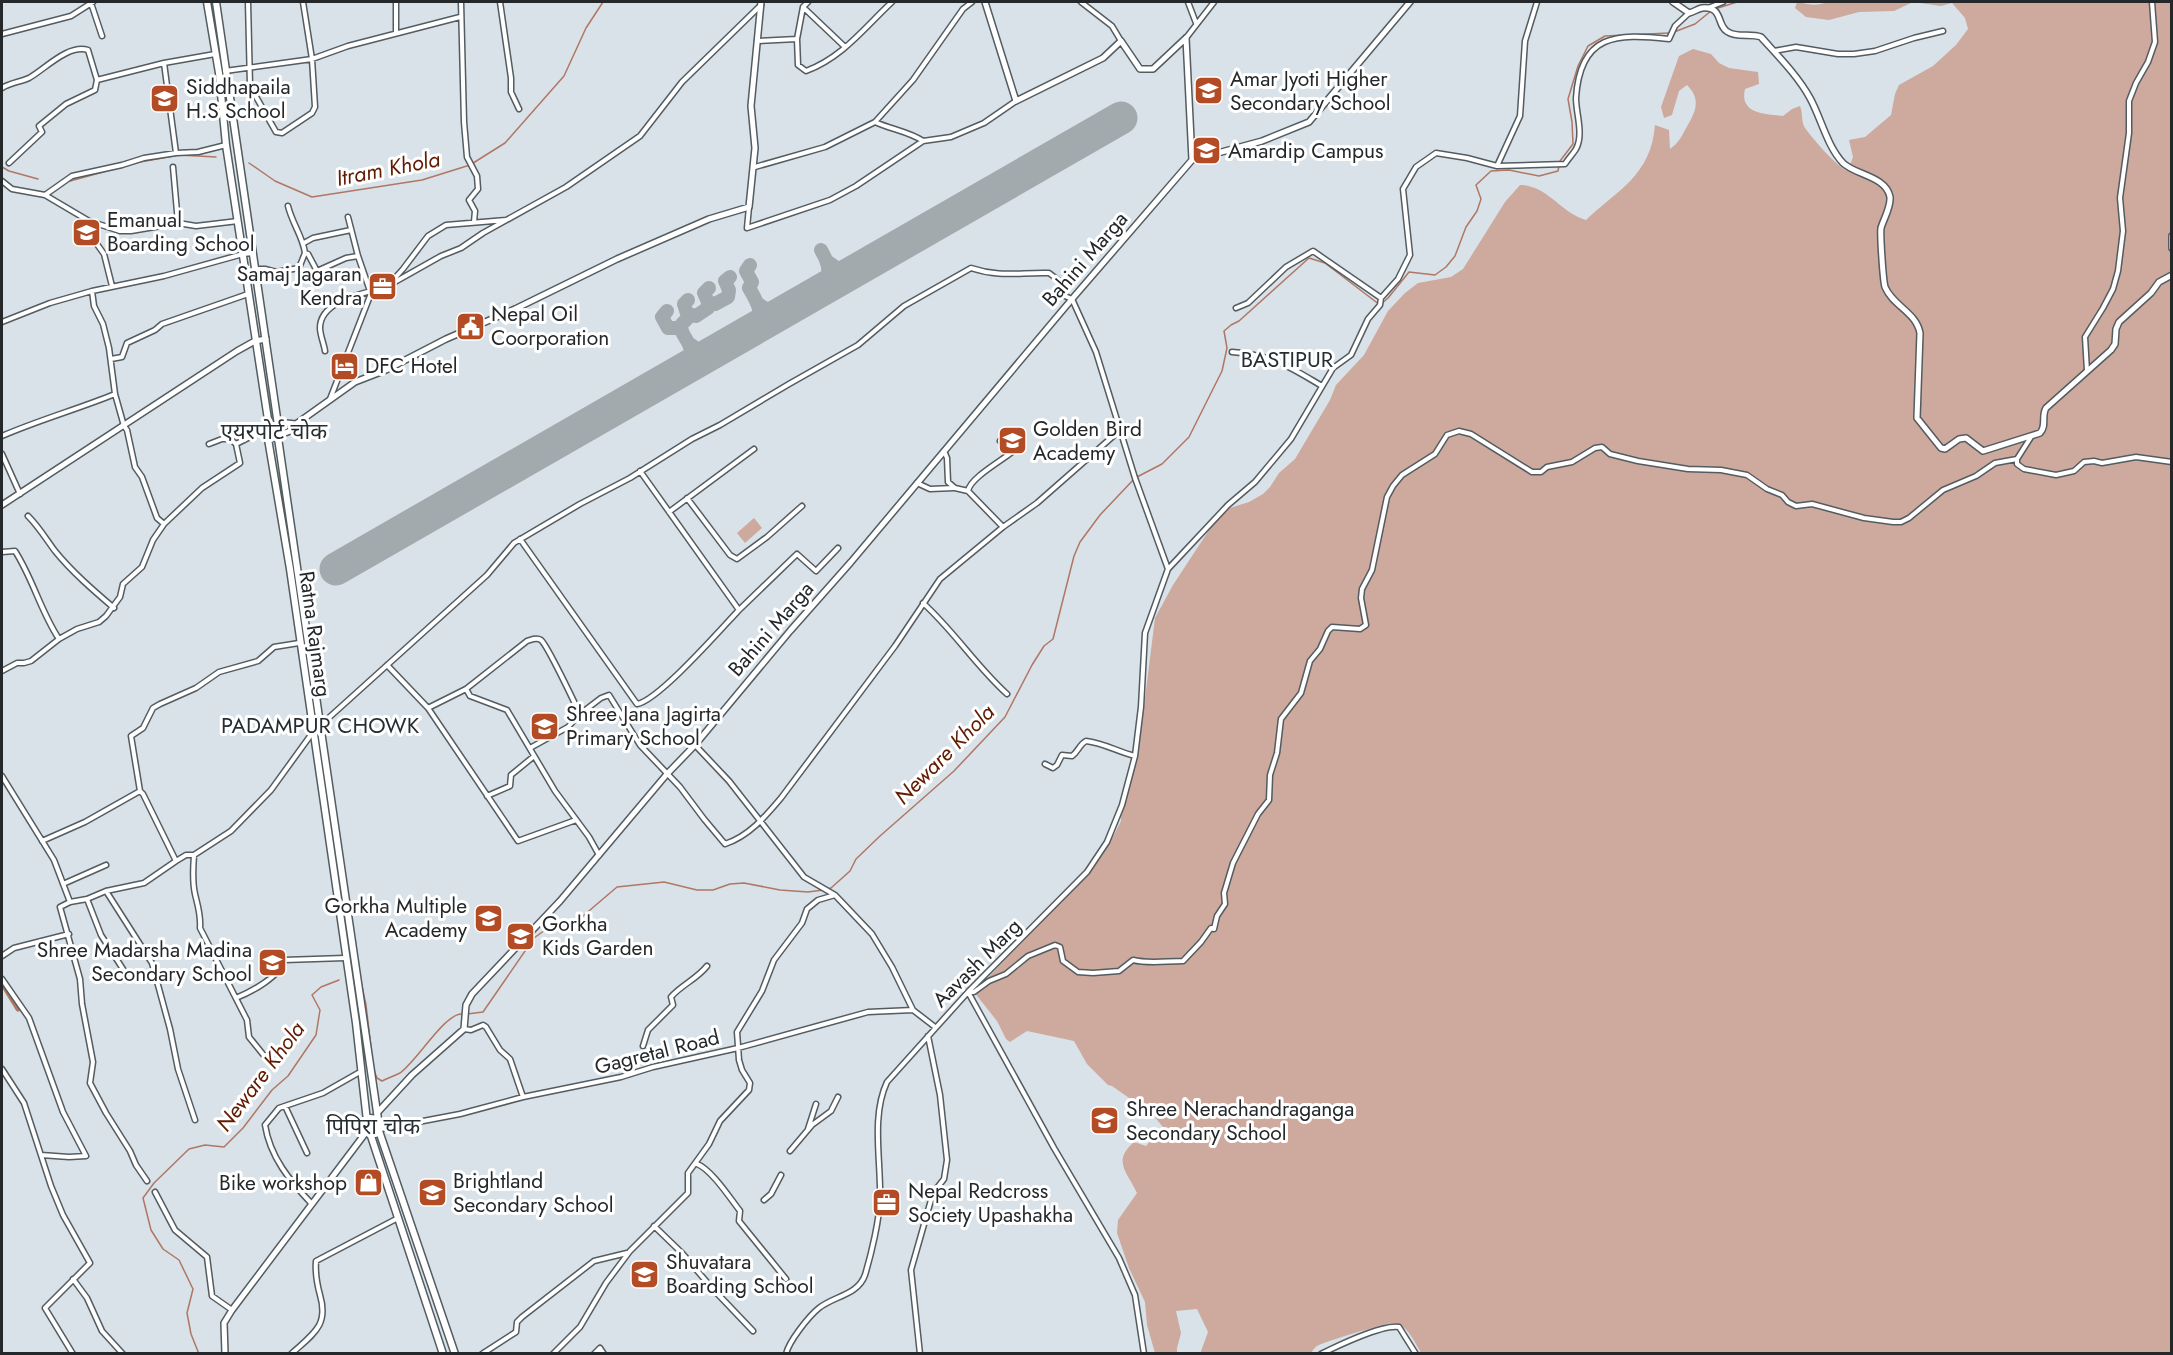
<svg xmlns="http://www.w3.org/2000/svg" width="2173" height="1355" font-family="Jost,'Noto Sans Devanagari',sans-serif">
<rect width="100%" height="100%" fill="#d8e2e8"/>
<path fill="#cea99d" d="M1797 2C1808 4 1816 7 1827 2H2171V1353L1422 1354C1414 1342 1409 1326 1394 1323 1389 1322 1323 1342 1317 1346 1314 1348 1313 1350 1311 1353L1200 1354 1208 1332 1197 1309 1176 1311 1181 1333 1177 1348V1353H1155L1147 1325 1145 1302 1129 1268 1117 1233 1118 1220 1137 1193C1127 1172 1112 1161 1134 1142L1146 1146 1163 1127 1152 1114 1112 1086 1108 1085 1087 1064 1074 1041 1027 1031 1010 1042 1006 1039 997 1021 974 992 1089 872 1114 835 1121 821 1120 801 1130 782 1138 755 1155 618 1173 585 1213 524 1230 508 1249 502 1263 494 1270 487 1279 473 1295 459 1330 400 1336 385 1364 355 1388 311 1405 293 1418 283 1451 277 1463 269 1505 202 1520 185C1547 185 1561 213 1586 220 1619 189 1651 175 1655 125L1669 130 1670 149C1678 143 1681 138 1685 130 1694 114 1703 101 1687 85L1679 91 1672 115 1664 118 1661 107 1679 56 1693 49 1711 54 1719 63 1729 68 1758 72 1759 84 1745 89C1739 114 1765 114 1783 116L1792 109 1800 106C1803 113 1801 122 1805 128 1812 138 1838 168 1848 171L1853 157 1849 140 1865 137 1891 115 1895 94 1899 85 1933 66 1956 45 1968 29 1965 18 1952 3 1941 6 1913 2 1894 11 1859 12 1829 20 1806 17 1795 8Z
M754 518 762 528 745 543 737 533Z"/>
<g fill="none" stroke-linecap="round" stroke-linejoin="round">
<path stroke="#b07764" stroke-width="1.5" d="M1715 9 1737 2
M1674 32 1695 24 1711 11
M249 163 275 181 312 197 422 180 470 165 505 143 564 76 586 28 603 2
M2 167 9 171 38 179
M70 181 140 162 179 155 216 157
M827 889 831 888 850 871 856 859 880 836 954 771 1005 717 1032 665 1044 646 1053 639 1074 556 1080 542 1100 515 1135 478 1162 464 1189 437 1222 371 1227 348 1224 331 1231 325 1239 321 1309 258 1325 263 1380 305 1388 298 1409 272 1435 275 1446 267 1455 256 1466 227 1477 211 1481 199 1476 185 1491 171 1509 170 1539 176 1558 171 1560 161 1573 144 1572 122 1568 99 1578 66 1588 46 1605 36 1669 33
M361 982 366 1005 371 1048
M467 1014 483 1012 534 938 545 930H556L583 916 617 887 664 882 697 890H713L730 884 744 883 780 890 808 892 823 890
M373 1068 377 1078 382 1081C388 1078 394 1076 400 1073 417 1061 445 1013 462 1014
M199 1354 191 1334 187 1313 193 1289 179 1260 163 1249 151 1230 143 1198 154 1183 189 1149 205 1145 224 1147 243 1128 272 1090 288 1076 316 1035 320 1010 312 995 321 987 339 980"/>
<path stroke="#b07764" stroke-width="5" d="M2 983 18 1009"/>
<path stroke="#a2aaae" stroke-width="14" d="M828 262 839 270 853 272
M750 265 746 271 752 282 749 288C758 303 766 316 752 330
M820 291C831 275 831 267 821 250
M708 302 715 304 728 297 729 290 725 281 730 277
M758 304 769 311 786 310
M667 311 662 317 668 328H677L682 331
M688 314 696 316 708 308V302L704 293 709 288
M690 344 702 353 714 352
M683 370C704 345 676 337 682 324 684 321 687 320 688 317L684 304 688 300"/>
<path stroke="#a2aaae" stroke-width="33" d="M336 569 1121 118"/>
<defs>
<path id="street" d="M248 2 250 86 276 132 282 133 312 113 315 107 312 59 303 2
M461 2 464 122 467 157 477 176 478 189 469 200 475 211 474 222
M500 2 511 78V92L519 109
M1081 2 1112 26 1121 41
M1188 2 1196 23
M91 3 102 36
M804 8 845 47
M1708 8 1723 2
M396 33V2
M2 34 71 16 93 2
M1186 38 1214 2
M797 39 798 65 806 71C843 57 864 28 892 2
M757 41 797 39 803 7 808 2
M1774 51 1796 47 1838 54H1854L1875 51 1914 38 1943 31
M164 63 176 153
M225 71 312 59 348 46 460 17
M2 88C10 83 20 82 29 78 45 69 68 44 88 50L97 80
M875 122C890 129 910 132 923 141
M9 163 42 132 39 126 66 104 95 90 97 80 164 63 215 54
M1497 166 1520 116 1525 41 1537 2
M173 167 178 223
M755 167 825 147 875 122 913 80 963 9 972 2
M2 181 12 189 45 195 89 221 120 231H131L178 223 196 226 238 221
M45 195 72 176 122 165 144 158 176 153 198 152 226 145
M288 206C292 223 303 237 305 253
M749 207 747 228 830 200 856 186 923 141 951 137 984 123 1016 101
M89 221V233L104 254 112 286
M304 243 313 238 351 230
M358 256 370 291
M256 269H265L276 272 299 268 305 253 308 254 317 271 346 258 358 256 348 217
M304 280 317 271
M381 286 394 279 403 269 428 236 446 225 506 220
M92 291 94 306 103 324 109 348 115 394 124 426 127 430 135 467 142 477 157 518 164 524
M1236 308 1248 303 1286 267 1313 251 1381 298
M2 322 50 303 92 291 164 276 243 254 253 253
M325 351C324 344 320 335 320 328 320 303 356 295 375 290
M1232 352C1273 355 1288 366 1322 386
M111 359 122 357 127 343 155 330 162 324 248 294
M2087 371 2085 337 2103 308 2113 289 2118 271 2123 231 2120 198 2129 133V101L2136 83 2148 62 2155 42 2152 2
M330 399 370 296 441 256 461 248 483 233 566 187 640 136 682 82 761 5
M2 436C39 420 78 409 115 394
M1000 441 1013 447 1012 452C1001 461 970 478 968 491L1003 527
M209 444 222 439H230L236 444
M944 451 947 458 948 482 955 488 968 491
M2 454 20 494
M2017 459 2031 437
M640 471 739 610 797 554 816 571 838 548
M917 483 930 489 954 488
M687 498 730 555 737 559 767 537 802 506
M669 512 754 449
M28 516C39 527 46 539 55 551 72 572 93 590 114 608
M520 539 637 704C658 701 721 629 739 610
M2 552 15 551C33 579 41 612 59 639
M923 603C954 631 976 666 1007 694
M387 665 428 708 518 841 576 820
M2 671 17 663H24L31 661 59 639 77 629 99 622 106 616 120 597 123 584 142 567 153 540 164 524 202 488 240 463 236 444 258 433H267
M466 689 470 696 507 710 555 791 589 837 599 855
M428 708 466 689 527 641C531 640 536 637 541 640 548 646 574 702 580 714L601 698 609 695 640 745 680 787 704 819 725 844C749 836 765 817 781 798L895 646 940 579 1003 527 1037 503 1119 431
M695 745 729 781 804 877 835 895 872 934 892 967 913 1010
M530 748 568 727 580 714
M1045 764 1053 768 1057 765 1062 755 1072 756C1078 752 1079 745 1086 741 1104 743 1118 752 1135 756
M2 776 54 860 70 902 87 899 106 891 144 883 176 861 186 855H194L231 831 271 790 313 732 487 575 514 543 580 504 630 478 692 439 720 425 789 384 858 345 904 306 971 268C1001 278 1019 272 1049 273L1061 282 1060 294 1072 299 1096 352 1135 478 1168 569
M140 791 143 794 176 861
M487 796 510 786 511 775 533 757
M42 841 85 822 140 791 131 736 143 728 153 708 160 704 196 688 219 672 258 661 274 647 299 643
M194 855C193 868 192 881 195 894 198 907 201 915 200 928L247 1020 249 1037 266 1058
M63 884 106 865
M106 891 152 963 170 1029 178 1069 195 1120
M87 899 101 935 130 980
M70 902 60 907 80 979 82 1004 93 1062 90 1083 106 1113 130 1151 136 1165 147 1181
M2 956 14 948 69 934
M2 979 29 1018 63 1112 86 1156 69 1157 41 1155
M236 998C251 992 281 976 284 960L345 958
M464 1029 471 1030 483 1025 486 1027 500 1050 510 1059 523 1097
M643 1046 648 1030 673 1005 671 997C681 985 697 979 707 966
M2 1069 24 1103 51 1186 63 1215 90 1263 45 1308 73 1354
M285 1106 307 1153
M381 1129 460 1114 523 1097 621 1077 653 1067 738 1048 868 1012 913 1010 935 1027
M808 1129 816 1104
M790 1151 812 1125 831 1111 838 1097
M697 1164C711 1169 730 1198 740 1211L739 1221 786 1279
M155 1192 175 1230 207 1257 212 1296 232 1310
M764 1200 771 1194 781 1175
M311 1203C290 1181 270 1157 265 1125L279 1108 323 1093 360 1072
M654 1226 682 1253 712 1288 753 1331
M73 1279 87 1298 102 1331 123 1354
M291 1354C313 1334 329 1326 320 1295 317 1284 315 1273 316 1261L398 1218
M482 1354 516 1332 517 1322 522 1317 594 1261 627 1253
M553 1354 580 1327 606 1283 630 1251 688 1193V1173L709 1144 720 1121 749 1090 750 1083 742 1070 739 1060 737 1032 762 991 774 960 802 923 807 909 818 900 835 895
M594 1354 600 1348 604 1354
M786 1354C789 1341 809 1316 819 1308 834 1296 858 1295 865 1275 871 1255 880 1218 880 1197 881 1161 871 1116 887 1082L968 992 1087 872 1107 842 1122 805 1135 756 1141 707 1145 633 1168 569 1228 505 1255 482 1291 439 1333 368 1351 355 1368 319 1380 305 1381 298 1398 279 1410 255 1403 189 1416 167 1436 153 1467 158 1497 166 1565 164C1568 159 1573 154 1576 149 1584 134 1576 114 1576 98 1580 34 1616 33 1669 39L1675 26 1689 13
M920 1354 911 1270 933 1193 944 1179 947 1160 940 1095 928 1036
M1144 1354 1135 1295 1119 1258 1054 1148 968 992H974L989 981 1006 974 1028 956 1055 945 1060 947 1063 961 1078 972 1093 973 1119 971 1133 960C1148 964 1166 961 1183 961L1201 942 1211 928 1214 929 1217 916 1225 904 1224 893 1233 863 1258 814 1269 800 1270 775 1277 753 1281 719 1301 693 1310 661 1320 649 1328 631 1332 627 1360 629 1366 625 1361 598 1362 589 1372 570 1387 497 1393 486 1402 475 1435 454 1447 435 1459 431 1471 434 1532 472H1541L1547 467 1572 462 1595 448 1602 447 1610 454 1638 461 1688 469 1721 470 1747 475 1767 489 1782 495 1788 502 1796 506 1812 504 1864 518 1893 522H1901L1909 518 1943 490 1976 476 1995 463 2017 459V464L2024 469 2056 475 2074 471 2084 462 2094 461 2102 463 2136 457 2172 462
M1321 1354C1337 1346 1383 1324 1399 1327L1416 1354"/>
<path id="secondary" d="M985 2 1016 101 1103 58 1121 41 1140 69H1153L1186 38
M1673 2 1689 13C1694 12 1697 9 1702 8 1724 6 1716 26 1728 32 1737 38 1751 33 1761 37 1778 56 1798 76 1810 98 1821 118 1827 146 1843 163 1855 175 1886 176 1890 197 1891 207 1884 218 1881 228 1880 234 1883 280 1885 287 1893 306 1916 312 1920 333L1917 418 1941 448 1945 449 1959 439 1966 438 1983 451 2040 433C2047 426 2041 416 2046 408L2111 350 2115 344 2116 329 2119 322 2151 293 2159 282 2172 275
M1186 38 1192 160
M1192 160 1262 141 1309 122 1410 2
M2172 236V248
M278 425 286 423 296 424
M280 435 290 431 296 424 355 382 386 370 446 339 515 309 617 259 709 219 749 207 755 148 751 106 761 2
M2 505 237 351 255 341 266 339
M377 1113 412 1075 464 1029 466 1005 472 994 560 901 667 774 695 745 790 631 851 562 1072 299 1192 160
M225 1354 224 1323 232 1310 367 1131"/>
<path id="primary" d="M207 2 219 73 226 145 269 426
M216 2 278 425 281 429 278 438 269 437
M278 425 269 426 267 433 290 569 356 1023 367 1121
M278 438 378 1119 381 1125 377 1133C370 1135 365 1131 366 1124L370 1118 378 1119
M379 1131 455 1354
M370 1133 443 1354"/>
</defs>
<use href="#street" stroke="#535c60" stroke-width="7"/>
<use href="#secondary" stroke="#535c60" stroke-width="8"/>
<use href="#primary" stroke="#535c60" stroke-width="9"/>
<use href="#street" stroke="#fff" stroke-width="4"/>
<use href="#secondary" stroke="#fff" stroke-width="5"/>
<use href="#primary" stroke="#fff" stroke-width="6"/>
</g>
<defs>
<symbol id="school-square" viewBox="-11 -11 22 22"><rect x="-9" y="-9" width="18" height="18" rx="4" fill="#b34c25" stroke="#fff"/><path d="M0-5L7-2L0 1L-7-2ZM-4 1L0 2.5L4 1V4Q0 6-4 4Z" fill="#fff"/></symbol>
<symbol id="university-square" viewBox="-11 -11 22 22"><rect x="-9" y="-9" width="18" height="18" rx="4" fill="#b34c25" stroke="#fff"/><path d="M0-5L7-2L0 1L-7-2ZM-4 1L0 2.5L4 1V4Q0 6-4 4Z" fill="#fff"/></symbol>
<symbol id="office-square" viewBox="-11 -11 22 22"><rect x="-9" y="-9" width="18" height="18" rx="4" fill="#b34c25" stroke="#fff"/><path d="M-6-3h4V-5.5h4V-3h4V5H-6ZM-1-4.5V-3h2v-1.5ZM-6 0V1H6V0Z" fill="#fff"/></symbol>
<symbol id="civic-square" viewBox="-11 -11 22 22"><rect x="-9" y="-9" width="18" height="18" rx="4" fill="#b34c25" stroke="#fff"/><path d="M-.6-6.5H3V-4.5H.6V-3L4-1V1h2V6H-6V1h2V-1L-.6-3ZM-1.2 2.5V6h2.4V2.5Z" fill="#fff"/></symbol>
<symbol id="hotel-square" viewBox="-11 -11 22 22"><rect x="-9" y="-9" width="18" height="18" rx="4" fill="#b34c25" stroke="#fff"/><path d="M-6-4.5h1.5V1H6V5H4.5V3h-9V5H-6ZM-4 0a1.8 1.8 0 1 1 3.6 0ZM.5 0V-2.5h3Q6-2.5 6 0Z" fill="#fff"/></symbol>
<symbol id="shop-square" viewBox="-11 -11 22 22"><rect x="-9" y="-9" width="18" height="18" rx="4" fill="#b34c25" stroke="#fff"/><path d="M-5-2.5h2.3a2.7 3.5 0 0 1 5.4 0H5L5.5 6h-11ZM-1.5-2.5h3a1.5 2.3 0 0 0-3 0Z" fill="#fff"/></symbol>
</defs>
<g fill-rule="evenodd">
<use href="#school-square" x="1192" y="74" width="33" height="33"/>
<use href="#school-square" x="148" y="82" width="33" height="33"/>
<use href="#university-square" x="1190" y="134" width="33" height="33"/>
<use href="#school-square" x="70" y="216" width="33" height="33"/>
<use href="#office-square" x="366" y="270" width="33" height="33"/>
<use href="#civic-square" x="454" y="310" width="33" height="33"/>
<use href="#hotel-square" x="328" y="350" width="33" height="33"/>
<use href="#school-square" x="996" y="424" width="33" height="33"/>
<use href="#school-square" x="528" y="710" width="33" height="33"/>
<use href="#school-square" x="472" y="902" width="33" height="33"/>
<use href="#school-square" x="504" y="920" width="33" height="33"/>
<use href="#school-square" x="256" y="946" width="33" height="33"/>
<use href="#school-square" x="1088" y="1104" width="33" height="33"/>
<use href="#shop-square" x="352" y="1166" width="33" height="33"/>
<use href="#school-square" x="416" y="1176" width="33" height="33"/>
<use href="#office-square" x="870" y="1186" width="33" height="33"/>
<use href="#school-square" x="628" y="1258" width="33" height="33"/>
</g>
<g text-anchor="middle" dominant-baseline="central" stroke-width="6" stroke-linejoin="round" paint-order="stroke">
<g font-size="21" fill="#24282a" stroke="#fff" text-anchor="start">
<text x="1230" y="79">Amar Jyoti Higher<tspan x="1230" dy="24">Secondary School</tspan></text>
<text x="186" y="87">Siddhapaila<tspan x="186" dy="24">H.S School</tspan></text>
<text x="1228" y="151">Amardip Campus</text>
<text x="107" y="220">Emanual<tspan x="107" dy="24">Boarding School</tspan></text>
<text x="362" y="274" text-anchor="end">Samaj Jagaran<tspan x="362" dy="24">Kendra</tspan></text>
<text x="491" y="314">Nepal Oil<tspan x="491" dy="24">Coorporation</tspan></text>
<text x="365" y="366">DFC Hotel</text>
<text x="1033" y="429">Golden Bird<tspan x="1033" dy="24">Academy</tspan></text>
<text x="566" y="714">Shree Jana Jagirta<tspan x="566" dy="24">Primary School</tspan></text>
<text x="467" y="906" text-anchor="end">Gorkha Multiple<tspan x="467" dy="24">Academy</tspan></text>
<text x="542" y="924">Gorkha<tspan x="542" dy="24">Kids Garden</tspan></text>
<text x="252" y="950" text-anchor="end">Shree Madarsha Madina<tspan x="252" dy="24">Secondary School</tspan></text>
<text x="1126" y="1109">Shree Nerachandraganga<tspan x="1126" dy="24">Secondary School</tspan></text>
<text x="453" y="1181">Brightland<tspan x="453" dy="24">Secondary School</tspan></text>
<text x="347" y="1183" text-anchor="end">Bike workshop</text>
<text x="908" y="1191">Nepal Redcross<tspan x="908" dy="24">Society Upashakha</tspan></text>
<text x="666" y="1262">Shuvatara<tspan x="666" dy="24">Boarding School</tspan></text>
</g>
<g font-size="21" fill="#24282a" stroke="#fff">
<text transform="translate(1085 259) rotate(-49)">Bahini Marga</text>
<text transform="translate(771 629) rotate(-49)">Bahini Marga</text>
<text transform="translate(315 634) rotate(82)">Ratna Rajmarg</text>
<text transform="translate(977 963) rotate(-45)">Aavash Marg</text>
<text transform="translate(657 1052) rotate(-14)">Gagretal Road</text>
</g>
<g font-size="22" font-style="italic" fill="#611b00" stroke="#fff">
<text transform="translate(388 168) rotate(-11)">Itram Khola</text>
<text transform="translate(944 754) rotate(-45)">Neware Khola</text>
<text transform="translate(260 1076) rotate(-53)">Neware Khola</text>
</g>
<g font-size="22" fill="#262e32" stroke="#fff">
<text x="1287" y="359">BASTIPUR</text>
<text x="274" y="431">एयरपोर्ट चोक</text>
<text x="320" y="725">PADAMPUR CHOWK</text>
<text x="373" y="1126">पिपिरा चोक</text>
</g>
</g>
<rect width="2173" height="1355" fill="none" stroke="#24282a" stroke-width="6"/>
</svg>
